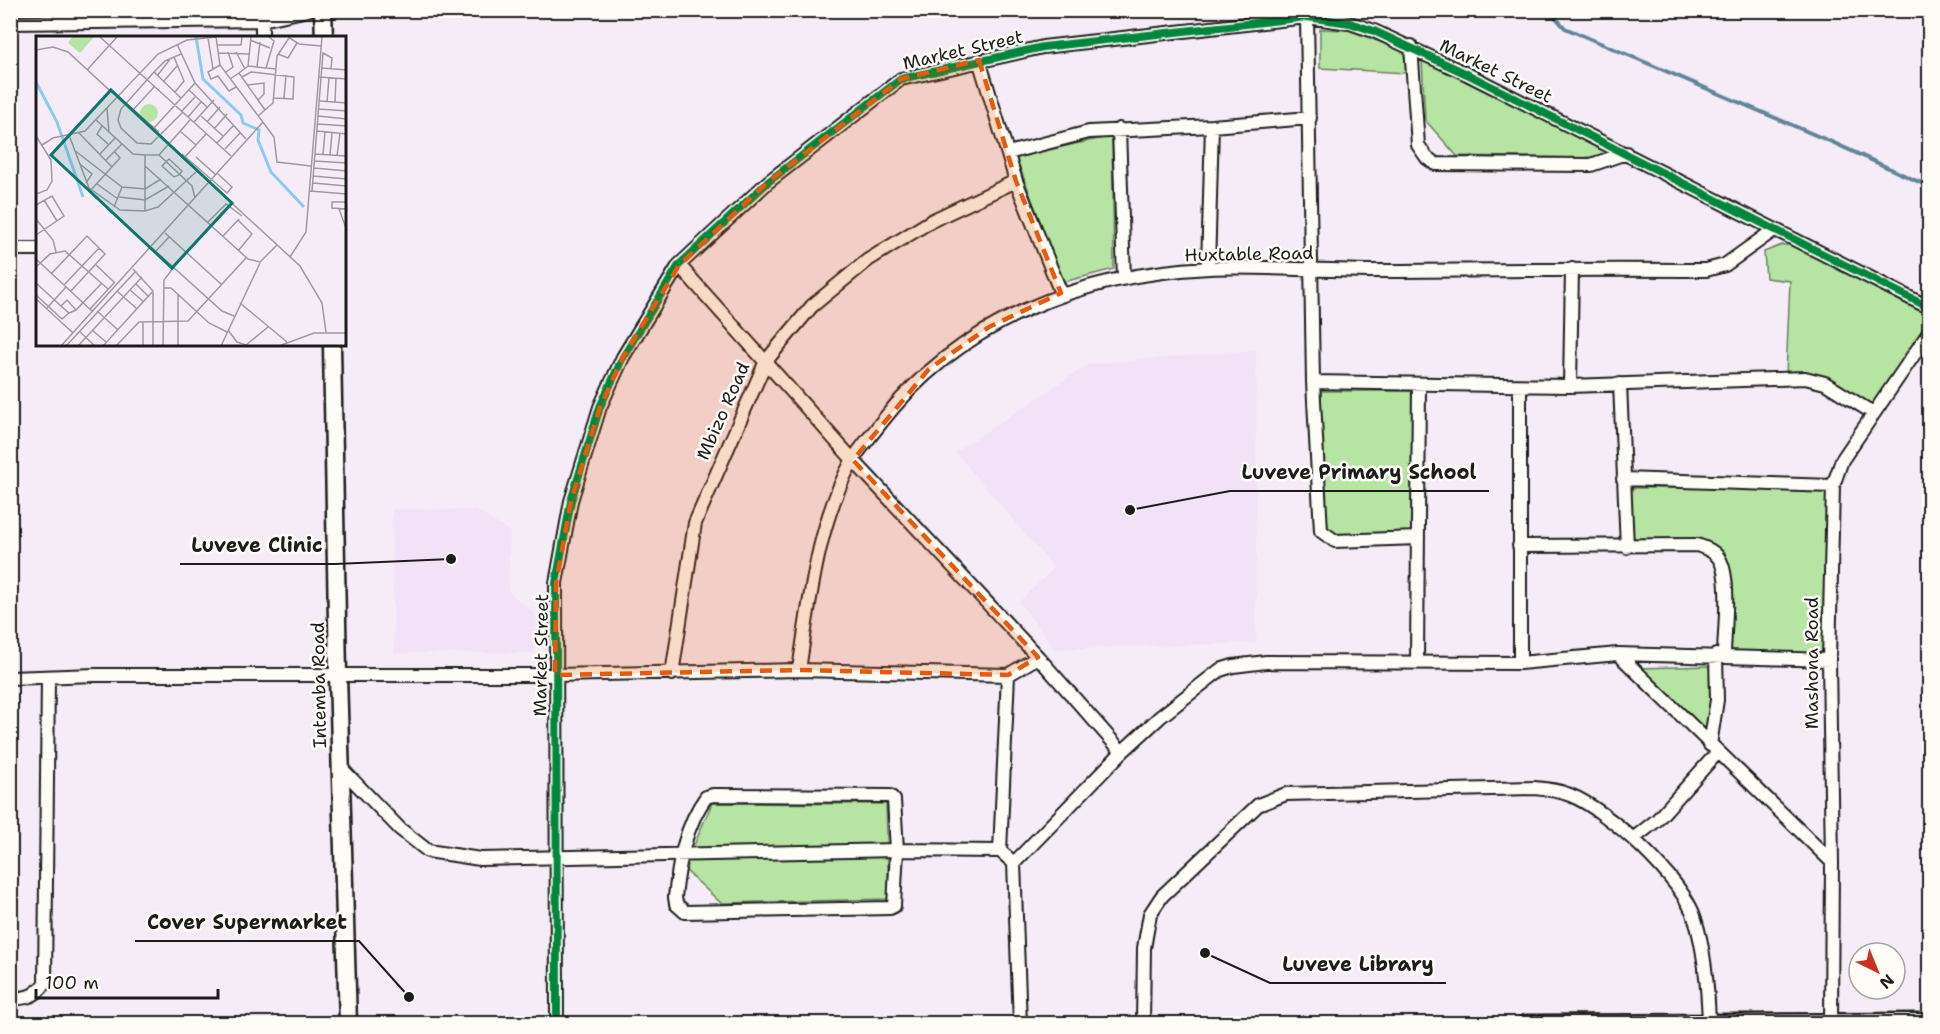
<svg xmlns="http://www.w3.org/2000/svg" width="1940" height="1034" font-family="'Shantell Sans',sans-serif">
<rect width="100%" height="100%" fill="#f6ecf7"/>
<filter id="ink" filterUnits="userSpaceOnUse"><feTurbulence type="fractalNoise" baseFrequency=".0167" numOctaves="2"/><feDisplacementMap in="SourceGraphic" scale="12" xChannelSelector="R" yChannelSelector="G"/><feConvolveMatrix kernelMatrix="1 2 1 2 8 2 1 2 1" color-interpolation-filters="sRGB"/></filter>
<g filter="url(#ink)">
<path fill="#f2e1f7" d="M1256 350V643L1055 649 1019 602 1054 568 955 452 1089 364Z
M392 509 476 510 510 532 508 586 509 592 536 615 535 653H394Z"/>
<path fill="#b6e4a3" stroke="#698060" stroke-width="1.5" d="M1320 29 1348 30 1404 51 1406 73 1320 68Z
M1422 59 1614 153 1584 158 1457 156 1425 120Z
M1112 136 1114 269 1063 282 1016 157Z
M1782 245H1793L1929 313V323L1871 406 1845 388 1786 376 1790 281 1766 278 1764 252Z
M1321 391H1413V531L1336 537 1324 526Z
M1629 488H1811L1826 492 1825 656 1729 652 1731 582 1725 552 1703 540 1631 543Z
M1712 666 1708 737 1640 668Z
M712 803 886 804 889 899 721 903 684 869Z"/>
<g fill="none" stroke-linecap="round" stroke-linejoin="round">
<path stroke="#608499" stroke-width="4" d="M1549 10 1565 28 1834 143 1930 187"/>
<defs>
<path id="street" d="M1307 17 1313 382 1321 531 1335 541 1418 538
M262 20V38
M10 23 262 20 308 10
M1411 46 1418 145 1427 158 1436 164 1591 165 1626 153
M979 60 1016 181 1061 293
M1119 129 1124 278
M1008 153 1089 132 1212 126 1310 118
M10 249H38
M679 265 853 460 1038 657 1122 752
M1208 268 1212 126
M1313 382 1570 386 1805 378 1825 383 1873 413
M1620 384 1627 547
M1570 386 1572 269
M1623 479 1833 486
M1519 546 1697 545C1705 548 1713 550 1718 557 1732 574 1724 633 1724 655
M1618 654 1832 862
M1417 663 1419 384
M1520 663V386
M799 670C810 599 817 525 852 461 860 448 871 436 880 424 959 321 1081 274 1209 268 1265 266 1323 271 1380 271 1489 270 1597 269 1706 270L1725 265 1774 230
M672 674 695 523 766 361 812 306 868 260 931 221 1016 181
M10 678 95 675H555L799 670 1008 675 1038 657
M1710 745 1717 700 1716 655
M341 768 400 829 428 851 480 859 897 850 1000 851 1014 863
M713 795 890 796 894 800 897 850 894 906 890 908 685 912 676 904 675 897C679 862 685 826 706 797Z
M1633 839 1657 820 1718 752
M1000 851 1008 675
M10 999C27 998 35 997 45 983L48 677
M557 1024 556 583 571 501 600 407 623 357 679 265 768 182 901 79 1043 47 1307 17 1350 23 1374 31 1467 74 1930 308
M1020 1024 1014 863 1122 752 1160 717 1220 670 1233 666 1266 662 1520 663 1618 654 1829 660
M1143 1024 1144 948 1150 914 1162 896 1258 805 1286 794 1534 788C1546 789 1558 790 1570 795 1607 809 1684 880 1695 919 1705 951 1708 990 1709 1024
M1831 1024 1832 862 1829 660 1833 486 1842 460 1930 331"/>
<path id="secondary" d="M323 10 324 38
M332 345 338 675 348 1024
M1526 1024 1930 1022"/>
</defs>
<use href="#street" stroke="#1c1c1c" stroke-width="16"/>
<use href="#secondary" stroke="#1c1c1c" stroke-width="21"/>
<use href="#street" stroke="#fdfcf7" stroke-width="12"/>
<use href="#secondary" stroke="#fdfcf7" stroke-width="16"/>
<defs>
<path id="cycleway" d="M557 1024 556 583 571 501 600 407 623 357 679 265 768 182 901 79 1043 47 1307 17 1350 23 1374 31 1467 74 1930 308"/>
</defs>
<use href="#cycleway" stroke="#fdfcf7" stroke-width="11"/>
<use href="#cycleway" stroke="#00873e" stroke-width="8"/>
</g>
</g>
<path fill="#e8590c" fill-opacity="0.2" stroke="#e8590c" stroke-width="4.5" stroke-dasharray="12 8" stroke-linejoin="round" d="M979 60 1016 181 1061 293 989 327 929 369 853 460 1038 657 1008 675 799 670 555 675 556 583 571 501 600 407 623 357 679 265 768 182 901 79Z"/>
<g text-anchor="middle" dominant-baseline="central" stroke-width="5" stroke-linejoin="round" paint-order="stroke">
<g font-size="18" fill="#1c1c1c" stroke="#fdfcf7">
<text transform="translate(963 50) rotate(-13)">Market Street</text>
<text transform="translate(1496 71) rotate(26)">Market Street</text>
<text transform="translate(1249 254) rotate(-1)">Huxtable Road</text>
<text transform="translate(723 411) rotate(-66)">Mbizo Road</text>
<text transform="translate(541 655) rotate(-89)">Market Street</text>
<text transform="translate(1812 663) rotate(-90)">Mashona Road</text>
<text transform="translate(319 685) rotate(-91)">Intemba Road</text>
</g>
</g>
<g transform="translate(36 36)">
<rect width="310" height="310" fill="#f6ecf7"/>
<path d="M36 1H58L44 17 32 7ZM104 77a9 9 0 1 1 18 0a9 9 0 1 1-18 0Z" fill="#b6e4a3"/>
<path fill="none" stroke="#8dcaed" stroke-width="3" d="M160 1 167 43 205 79 207 87 223 94 222 104 235 136 268 171M0 46 21 86 47 161"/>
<path fill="none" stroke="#9f999f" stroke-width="1.5" d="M64 1 195 120M180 1 184 29 238 101 241 126 275 130M252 1 263 8 285 10M172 2 177 33M214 4 234 12M141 8 159 47 210 103M181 9H205L206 1M0 14 17 11 32 16 264 230 286 267 290 296M200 16 209 33M182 17 213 18M145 18 129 25 118 36 85 73 82 84 85 92 101 107 115 108 147 76M242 18 252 22 261 7M138 21 148 45 139 56M184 29 172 36 175 43 182 40 193 55 200 51M212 30 215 1M221 31 224 6M230 32 238 5 233 1M286 32 311 34M51 34 81 1M118 36 145 62M190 36 197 31 192 16M203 37 212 30 240 33M121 40 135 22M206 41 215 36 258 41 257 63 238 62M283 41 311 43M194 43 203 37 229 74M127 46 141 30M211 49 228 47V58L222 64M153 54 172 72M248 62 250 39M284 65 311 67M291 66 293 42M299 66 300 42M90 67 123 96M71 72 73 97M283 73 311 75M96 75 119 50M146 75 159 61M165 80 187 100M222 80 237 67 241 20 253 2M282 80 311 83M152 81 165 66M60 84 97 118 109 119H123L155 83M158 86 178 64M171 86 184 71M282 88 311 90M66 90 61 98 73 109M118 92 159 47M178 93 191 78M144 95 160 109M281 95 311 98M43 97 76 131M33 99 53 152 84 174 109 175 122 171 161 135M0 100 15 124 16 145 11 154 0 158M181 107 197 90M6 109 17 102 49 95 122 18 151 4 180 1M189 113 204 97M38 114 86 151 109 153 125 143M146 118 191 157 196 151 181 137M279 118 311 120M287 118 289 96M63 119 79 102M123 119 156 150 159 162M294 119 296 97M301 120 304 97M160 121 180 139M148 122 171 97M133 123 146 135 143 139 138 141 126 130ZM69 125 86 108M279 125 311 127M44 128 56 138 50 147M109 130 212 223 224 226 241 209M278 132 311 135M277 140 311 143M277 147 311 150M61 148 82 163M55 154 84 122 78 115M274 155 311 158M276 155 287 17 296 22 295 33M83 161 109 164 133 150M8 164 21 185M0 169 16 160 28 180 0 199M78 171 86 151M303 173 311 195M310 173 296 172V166H310L311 175M109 175V119M0 183 17 204 20 216M202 184 216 198 202 215M172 186 190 168 206 180M129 197 186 249M187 200 203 183M116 212 186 275 198 280M120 215 133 201M254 221 270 196 286 1M0 223 57 276M60 229 79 247M0 231 14 218 29 215 72 253M15 238 51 200 69 218 35 255M0 247 25 270M100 248 113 261M28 249 63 212M128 252H135L173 287 191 296M94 254 108 266M81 255 101 273M0 259 26 283 33 277M142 259V310M0 263 37 297M204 267 251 306M11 272 30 251M54 273 78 247M40 274 31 264 25 270 33 277 40 274 65 248M61 275 82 294M56 294 70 306M192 294 201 306 210 309 232 291M43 295 59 310M25 310 227 86M30 310 100 235M42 310 106 241M67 310 117 255 97 233M80 310 103 286 152 285 210 222M107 310V286M117 310V256M127 310 128 244 138 231M185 310 224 227M243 310 278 297H311"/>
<path fill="#0f766e" fill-opacity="0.15" stroke="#0f766e" stroke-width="3" d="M75 54 196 167 136 232 15 119Z"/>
<rect width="310" height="310" fill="none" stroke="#1c1c1c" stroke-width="3"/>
</g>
<path fill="none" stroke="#1c1c1c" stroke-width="2" d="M1130 510L1230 491H1489M451 559L335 564H180M409 997L359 941H135M1205 953L1270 983H1446"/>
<g fill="#1c1c1c" stroke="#fdfcf7" stroke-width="2">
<circle cx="1130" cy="510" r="6"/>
<circle cx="451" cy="559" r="6"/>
<circle cx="409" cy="997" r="6"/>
<circle cx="1205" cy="953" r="6"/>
</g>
<g font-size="20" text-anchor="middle" font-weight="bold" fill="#1c1c1c" stroke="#fdfcf7" stroke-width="5" stroke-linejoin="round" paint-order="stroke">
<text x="1359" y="479">Luveve Primary School</text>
<text x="257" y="552">Luveve Clinic</text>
<text x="247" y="929">Cover Supermarket</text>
<text x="1358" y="971">Luveve Library</text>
</g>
<rect width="1940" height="1034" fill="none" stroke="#fdfcf7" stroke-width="36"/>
<rect x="18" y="18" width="1904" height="998" fill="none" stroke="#1c1c1c" stroke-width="2" filter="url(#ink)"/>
<g transform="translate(1877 971) rotate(137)"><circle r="28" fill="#fdfcf7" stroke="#a3a29f" stroke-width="1.5"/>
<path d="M0-4.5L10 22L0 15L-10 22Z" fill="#c8321e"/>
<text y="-9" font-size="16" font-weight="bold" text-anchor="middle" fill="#1c1c1c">N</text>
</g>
<path d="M36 989v9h182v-9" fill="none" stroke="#1c1c1c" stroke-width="3"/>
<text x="45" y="989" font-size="18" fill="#1c1c1c" stroke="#fdfcf7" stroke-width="4.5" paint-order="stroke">100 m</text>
</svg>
